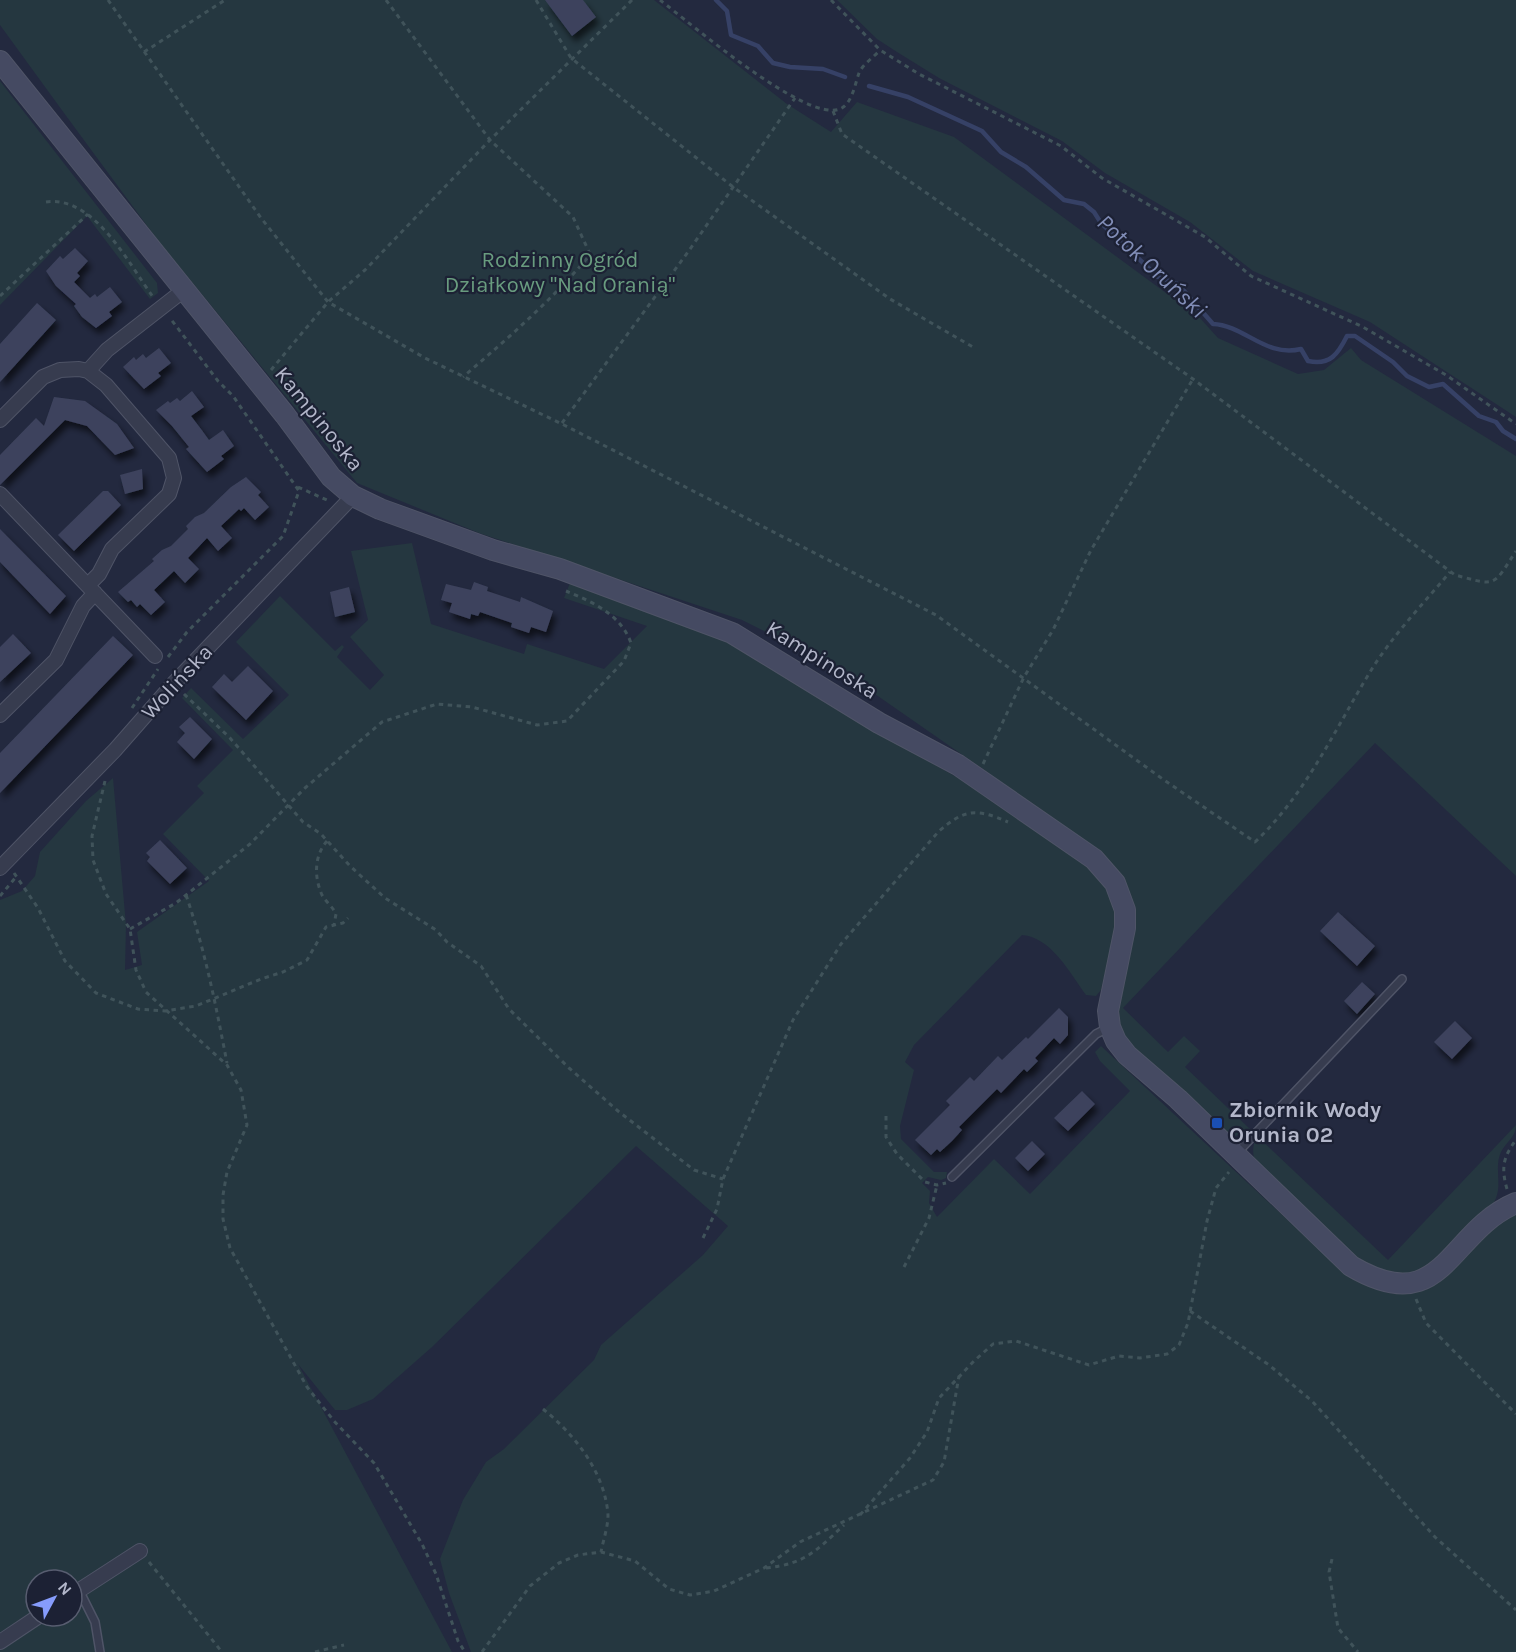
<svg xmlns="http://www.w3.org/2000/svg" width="1516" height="1652" font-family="Karla,sans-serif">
<defs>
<filter id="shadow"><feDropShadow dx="3.5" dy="6" stdDeviation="3" flood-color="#0009"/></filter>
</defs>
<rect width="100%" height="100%" fill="#23293f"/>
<path fill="#253740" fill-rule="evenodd" d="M0 0H654L787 104 831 132 857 102 954 137 1200 318 1218 338 1298 374 1324 370 1351 348 1361 360 1516 456V876L1375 743 1123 1008 1168 1052 1184 1036 1200 1051 1185 1067 1251 1130 1235 1136 1225 1134 1137 1055 1115 1023 1130 898 1122 876 990 778V774L839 669 742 620 479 533 357 483 159 242 64 113 0 25Z
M837 0H1516V417L1370 322 1253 271 1190 222 1105 173 1062 141 939 78 897 52 877 39Z
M0 81 157 283 158 293 150 299 87 216 0 305Z
M412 543 431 624 524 654 527 644 604 669 647 626 564 598 570 583 725 641 855 720 960 779 1082 860 1101 879 1114 905 1116 924 1101 990 1096 996 1086 995C1070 973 1051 937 1022 935L914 1045 905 1062 914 1070 900 1126 901 1139 934 1172H947L946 1178 941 1180 928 1177 922 1183 930 1191 929 1203 937 1217 994 1159 1030 1194 1130 1091 1100 1061 1095 1052 1101 1046 1338 1267C1390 1305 1419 1304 1463 1257 1472 1247 1481 1234 1491 1226 1498 1220 1508 1217 1516 1212V1652H471L449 1593 440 1559 463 1500 486 1462 504 1449 594 1360 601 1345 703 1255 728 1226 636 1146 432 1347 373 1399 347 1410H335L298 1364 452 1652H0V900L22 891 35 876 40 852 86 801 113 778 126 925 125 970 142 965 137 932 209 881 163 834 204 793 197 786 233 750 182 698 191 688 243 739 289 695 236 642 280 596 335 651 342 645 344 647 337 657 370 690 384 675 350 637 368 620 351 551ZM36 1580H72V1616H36Z
M1516 1125C1516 1137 1506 1142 1501 1152 1494 1167 1502 1183 1496 1198 1492 1209 1479 1215 1471 1224 1460 1236 1449 1251 1437 1262 1410 1284 1377 1273 1352 1255L1255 1163C1253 1154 1251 1145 1258 1137L1388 1260Z"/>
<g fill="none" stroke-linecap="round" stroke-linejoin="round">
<path stroke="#364166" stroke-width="4.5" d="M716 0 727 11 731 35 758 46 773 63 790 67 823 69 845 77
M869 86 908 97 982 131 1001 152 1026 167 1064 200 1084 204 1094 212 1101 223 1158 277 1178 284 1213 324C1244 325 1266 358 1301 349L1308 361C1330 366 1338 354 1347 336H1355L1393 362 1407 376 1429 387 1443 384 1479 416 1496 422 1503 431 1516 439"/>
</g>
<path fill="#3d435d" filter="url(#shadow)" d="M545 0H583L596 17 572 36Z
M75 248 88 261 77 273 80 276 74 282 90 298 95 294 97 297 110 287 122 302 109 312 112 316 96 328 82 317 74 306 76 304 56 286 46 271 60 256 63 259Z
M37 303 56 320 0 382V344Z
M159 348 171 363 158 373 161 376 144 389 123 367 134 357 136 360 143 354 146 358Z
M192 391 204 407 191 416 201 429 209 440 223 430 234 446 221 456 224 459 207 472 186 449 189 447 172 426 156 410 168 401 170 403 177 398 180 401Z
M54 397 85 401 117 424 134 448 115 455 87 426 65 420 0 485V455L36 418 44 426Z
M142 469 143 489 125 494 120 475Z
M246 477 261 492 258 495 269 507 255 520 244 508 241 511 239 509 221 526 232 538 218 551 207 538 188 558 199 569 185 583 174 571 154 590 165 602 151 615 140 604 137 607 131 600 128 602 118 592 154 561 152 559 162 550 171 546 188 529 186 526 195 517 204 513 231 487Z
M103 491H108L121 505 74 551 58 535Z
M0 529 66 596 50 614 0 562Z
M474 582 488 587 487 591 520 602 521 597 553 611 546 632 531 627 529 633 511 627 512 623 480 612 478 616 471 614 470 619 449 612 452 603 441 600 446 584 471 590Z
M349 587 355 612 335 617 330 592Z
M13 634 31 653 0 682V647Z
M113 636 133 655 0 793V753Z
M248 666 273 691 246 720 212 687 224 674 232 682Z
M190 717 212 739 194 759 177 742 185 733 179 727Z
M160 840 187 868 170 884 147 861 150 857 146 853Z
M1338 912 1375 946 1357 966 1320 931Z
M1362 982 1375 994 1357 1014 1344 1001Z
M1059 1008 1068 1017V1035L1060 1044 1054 1038 1035 1058 1038 1061 1027 1072 1024 1069 1001 1093 997 1089 959 1127 962 1130 952 1141 940 1152 937 1149 931 1155 915 1140 950 1105 946 1101 970 1077 974 1081 998 1056 1002 1060 1026 1037 1028 1039Z
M1455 1021 1472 1038 1452 1059 1434 1042Z
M1082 1091 1095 1104 1068 1131 1054 1118Z
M1032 1141 1045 1154 1028 1171 1015 1158Z"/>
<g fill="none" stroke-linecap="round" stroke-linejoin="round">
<defs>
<path id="lane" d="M1237 1153 1402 979
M952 1177 1096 1034 1108 1028
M79 1590 95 1622 100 1652"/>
<path id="street" d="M88 371 107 350 184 290
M0 420 43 377 60 370 79 369 88 371 106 385 169 458 174 478 169 494 112 549 99 574 88 585
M0 494 155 656
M0 715 56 660 83 606 95 593
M0 868 115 750 173 684 353 496
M72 1595 140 1551
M0 1642 39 1616"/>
<path id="secondary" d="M0 61 285 415 331 477 353 496 380 509 493 550 560 569 732 633 879 723 958 765 1094 859 1115 883 1125 910V928L1108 1011 1110 1027 1116 1041 1127 1055 1178 1099 1351 1266C1444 1321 1447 1232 1516 1203"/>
</defs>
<use href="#lane" stroke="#4f5467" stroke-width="10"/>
<use href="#street" stroke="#4f5467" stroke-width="16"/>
<use href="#secondary" stroke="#4f5467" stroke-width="22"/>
<path stroke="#40535a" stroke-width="3" stroke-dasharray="4.5 4.5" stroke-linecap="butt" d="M108 0 261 218 328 302 425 358 562 424 936 615 1164 780 1255 842C1306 794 1334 731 1370 672 1392 636 1423 604 1450 572
M386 0 490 140 573 217 589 252V256C551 301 508 338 463 377
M536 0 571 58 733 187 890 299 973 347
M660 0C690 23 806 123 840 109 852 104 855 84 859 73 863 64 874 57 880 50
M831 0 880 50 919 74 1061 146 1102 178 1205 237 1251 276 1361 326 1446 375 1516 424
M144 52 225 0
M833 111 842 134 1193 379 1455 575C1497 586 1492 588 1516 551
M46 202C94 195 129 264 153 297
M0 296 88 214
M271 370 328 302 365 270 490 140 632 0
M562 423 688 252 795 98
M298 487 329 501
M168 657 187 632 283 536 299 491 233 396 218 381 170 318
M184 694 230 738 303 822 321 834 350 866 385 898 436 930 447 942 481 966 509 1009 569 1068 618 1111 694 1170 723 1179
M132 708 158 669
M983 764 1024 677 1053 630 1091 550 1193 379
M105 781 92 836 93 860 106 894 130 929 136 970 146 992 227 1065 241 1090 247 1125 227 1172 223 1195V1219L230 1248 307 1387 334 1421 374 1463 422 1544 436 1574 458 1641 465 1652
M327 841C314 856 314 877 322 895 326 902 333 907 336 914L334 925
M14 873 38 908 65 961 96 993 138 1009 165 1011 196 1006 261 979 283 972 307 960 326 927 343 923 348 918
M186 895C205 950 216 1006 227 1063
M0 896 16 877
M130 929 176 903 250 844 305 788 382 722 437 704 472 707 537 725 567 721 624 661 631 643C621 615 593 602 566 591
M886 1116V1137L897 1154 925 1182 937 1185 946 1183
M1507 1189C1501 1168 1503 1157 1516 1140
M703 1238 717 1209 723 1179 793 1020 841 944 939 831C965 809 976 808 1008 822
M904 1267 929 1218 937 1185
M1416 1299 1426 1323 1516 1414
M1190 1311 1269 1365 1312 1401 1435 1537 1516 1610
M543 1409C574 1434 605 1472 608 1515 608 1527 603 1541 601 1552
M860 1515 910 1458 927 1432 939 1398 974 1361 993 1344 1016 1341 1089 1365 1119 1356 1140 1358 1167 1354 1179 1345 1188 1323 1207 1221 1216 1188 1229 1172
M1332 1559 1329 1572 1338 1628 1358 1652
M149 1562 222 1652
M766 1568C805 1564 816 1551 844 1525
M315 1652 344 1645
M482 1652 530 1586 559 1563 578 1555 601 1552 635 1561 669 1589 690 1595 714 1591 764 1568 800 1542 933 1480 944 1462 959 1376"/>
<use href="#lane" stroke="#373c4f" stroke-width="7"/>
<use href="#street" stroke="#373c4f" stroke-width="14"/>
<use href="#secondary" stroke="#454a62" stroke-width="20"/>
</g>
<rect fill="#1a4fb4" stroke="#1c2134" stroke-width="2" x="1211" y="1117" width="12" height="12" rx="3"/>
<g text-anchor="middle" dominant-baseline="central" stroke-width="4.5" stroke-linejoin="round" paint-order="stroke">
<g font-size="22" fill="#699c7f" stroke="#1c2134">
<text x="560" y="260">Rodzinny Ogród<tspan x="560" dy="25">Działkowy "Nad Oranią"</tspan></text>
</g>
<g font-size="22" fill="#b3b7ca" stroke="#1c2134">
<text transform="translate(319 419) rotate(51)">Kampinoska</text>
<text transform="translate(822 660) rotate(32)">Kampinoska</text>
<text transform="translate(177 682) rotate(-47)">Wolińska</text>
</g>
<g font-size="22" font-weight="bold" fill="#b3b7ca" stroke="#1c2134" text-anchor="start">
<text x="1229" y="1110">Zbiornik Wody<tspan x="1229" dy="25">Orunia 02</tspan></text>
</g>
<g font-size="24" font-style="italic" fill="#818db7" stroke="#1c2134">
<text transform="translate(1152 266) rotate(43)">Potok Oruński</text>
</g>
</g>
<g transform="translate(54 1598) rotate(49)"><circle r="28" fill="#1c2134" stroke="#585d70" stroke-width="1.5"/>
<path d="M0-4.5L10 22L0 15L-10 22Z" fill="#869cfc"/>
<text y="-9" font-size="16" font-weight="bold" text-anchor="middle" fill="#b3b7ca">N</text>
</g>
</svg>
